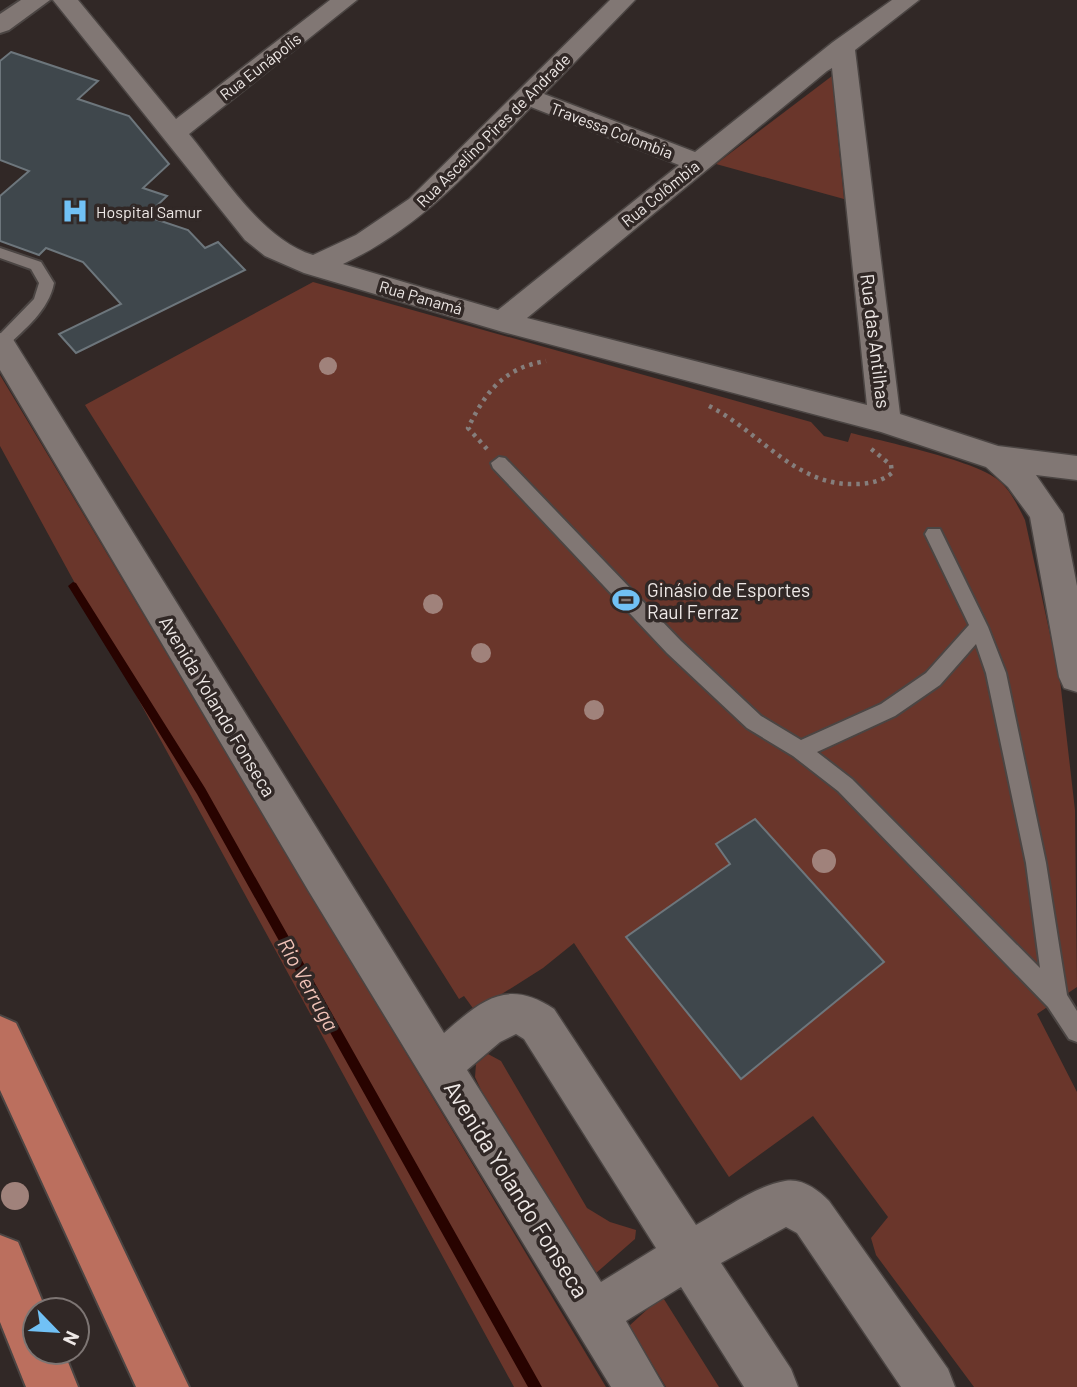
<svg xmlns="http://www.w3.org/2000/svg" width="1077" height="1387" font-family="Barlow,sans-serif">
<rect width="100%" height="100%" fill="#312826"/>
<path fill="#6a362b" d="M832 76 844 199 716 164Z
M313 282 811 422 824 436 848 442 851 433C885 442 973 460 997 479 1010 489 1018 506 1025 520L1060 680 1075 810 1077 987 1037 1014 1077 1092V1387H974L876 1255 871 1238 888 1217 813 1116 729 1177 574 943 543 968 475 1011 464 996 459 999 85 405Z
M0 375 606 1387H514L0 446Z
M488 1054 501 1061 587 1208 610 1222 636 1230 635 1239 595 1274 481 1090 475 1077 476 1064Z
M662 1296 719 1387H666L629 1326Z"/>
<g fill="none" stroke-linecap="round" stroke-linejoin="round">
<path fill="#280300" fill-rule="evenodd" d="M73 582 76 583 205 788 542 1387H528L197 794 70 589 68 586Z"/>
</g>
<path fill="#3f474c" stroke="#6d767c" stroke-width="2" d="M11 52 98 81 78 99 129 116 169 164 143 188 167 196 146 216 188 230 205 248 218 242 245 270 76 353 59 334 121 304 83 262 46 248 39 255 0 241V196L29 171 0 160V61Z
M755 819 884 962 741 1079 626 937 730 864 716 844Z"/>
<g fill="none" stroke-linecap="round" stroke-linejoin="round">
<defs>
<path id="service" d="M0 248 41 262 54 283C49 310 25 329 6 347L0 349V334L34 299 39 283 31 269 0 258Z
M499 457 505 458 681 641 761 716 801 740 881 704 926 673 969 625 925 534 928 529H940L988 627 1006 673 1046 863 1067 995 1077 1011V1042L1069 1039 1048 1007 838 791 793 756 747 728 667 653 493 468 491 463ZM976 644 986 673 1026 863 1040 968 852 779 817 752 895 716 940 685Z"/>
<path id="minor" d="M53 0H78L176 119 330 0H357L189 134C222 174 262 240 313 255L356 235 409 199 610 0H635L544 94 695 152 833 42 892 0H919L855 50 900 414 998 446 1077 456V480L1036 475 1063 514 1077 586V692L1064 688 1059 677 1030 517 1008 487 986 467 881 432 503 332 304 273 265 256 245 240ZM832 68 867 405 527 318 827 71ZM531 107 679 165 498 310 343 264C422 227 471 169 531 107Z
M0 333 11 336 444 1033C482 1000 507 978 554 1009L696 1225C723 1210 755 1186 785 1181 803 1178 818 1190 829 1201L948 1369 955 1387H901L797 1233 786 1227 721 1263 791 1369 798 1387H744L681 1287 626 1321 664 1387H611L308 890 0 370ZM516 1034 524 1039 656 1248 601 1282 467 1070 500 1042Z"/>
<path id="tertiary" d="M21 0H50L9 30 0 33V14Z"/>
<path id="primary" d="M0 1016 16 1023 189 1387H136L0 1090Z
M0 1235 18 1242 46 1310H35V1352H64L78 1387H26L0 1322Z"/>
</defs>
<use href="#service" stroke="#4b4543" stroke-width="4"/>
<use href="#minor" stroke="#4b4543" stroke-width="3"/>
<use href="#tertiary" stroke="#4b4543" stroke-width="4"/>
<use href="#primary" stroke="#4b4543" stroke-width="4"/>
<path stroke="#857e7c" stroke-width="4.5" stroke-dasharray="3.5 5" stroke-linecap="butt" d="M709 406C759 431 796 487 856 484 869 484 882 481 892 473L891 465 870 448
M487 449 468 428C486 391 504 368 546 361"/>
<use href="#service" fill="#817774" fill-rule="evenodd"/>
<use href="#minor" fill="#817774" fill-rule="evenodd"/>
<use href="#tertiary" fill="#817774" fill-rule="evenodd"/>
<use href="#primary" fill="#bb6f5e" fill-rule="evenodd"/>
</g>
<g fill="#a0827b">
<circle cx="328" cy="366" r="9"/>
<circle cx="433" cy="604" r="10"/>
<circle cx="481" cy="653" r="10"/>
<circle cx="594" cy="710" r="10"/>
<circle cx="824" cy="861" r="12"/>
<circle cx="15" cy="1196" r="14"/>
</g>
<defs>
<symbol id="hospital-bare" viewBox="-9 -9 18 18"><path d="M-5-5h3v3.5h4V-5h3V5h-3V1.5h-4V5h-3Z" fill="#71c1f5" stroke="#312826" stroke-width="2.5" paint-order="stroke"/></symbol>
<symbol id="stadium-bare" viewBox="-9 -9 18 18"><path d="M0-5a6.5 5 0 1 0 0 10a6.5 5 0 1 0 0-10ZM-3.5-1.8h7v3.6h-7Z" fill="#71c1f5" stroke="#312826" stroke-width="2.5" paint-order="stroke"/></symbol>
</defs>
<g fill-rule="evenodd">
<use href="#hospital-bare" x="56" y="192" width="38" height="38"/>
<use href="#stadium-bare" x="607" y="581" width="38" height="38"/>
</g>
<g text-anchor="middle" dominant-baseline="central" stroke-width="7" stroke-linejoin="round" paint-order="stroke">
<g font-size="16" fill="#eee8e6" stroke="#312826">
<text transform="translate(260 66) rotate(-38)">Rua Eunápolis</text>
<text transform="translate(493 130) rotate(-45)">Rua Ascelino Pires de Andrade</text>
<text transform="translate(612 130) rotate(21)">Travessa Colombia</text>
<text transform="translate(660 193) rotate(-39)">Rua Colômbia</text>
<text transform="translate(421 297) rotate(16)">Rua Panamá</text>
</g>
<g font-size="16" fill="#eee8e6" stroke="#312826" text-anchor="start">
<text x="96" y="211">Hospital Samur</text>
</g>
<g font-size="19" fill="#eee8e6" stroke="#312826">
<text transform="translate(876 341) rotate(83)">Rua das Antilhas</text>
<text transform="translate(218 706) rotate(59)">Avenida Yolando Fonseca</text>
</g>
<g font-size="19" fill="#eee8e6" stroke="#312826" text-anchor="start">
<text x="647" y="589">Ginásio de Esportes<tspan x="647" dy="22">Raul Ferraz</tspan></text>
</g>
<g font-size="21" font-style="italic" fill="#f1c3b8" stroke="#312826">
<text transform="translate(309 984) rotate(61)">Rio Verruga</text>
</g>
<g font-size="23" fill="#eee8e6" stroke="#312826">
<text transform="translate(517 1189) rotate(58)">Avenida Yolando Fonseca</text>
</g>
</g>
<g transform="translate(56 1331) rotate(115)"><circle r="33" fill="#312826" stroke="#7d7573" stroke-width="2"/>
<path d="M0-5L12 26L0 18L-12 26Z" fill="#71c1f5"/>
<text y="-10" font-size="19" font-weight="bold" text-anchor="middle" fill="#eee8e6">N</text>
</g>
</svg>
